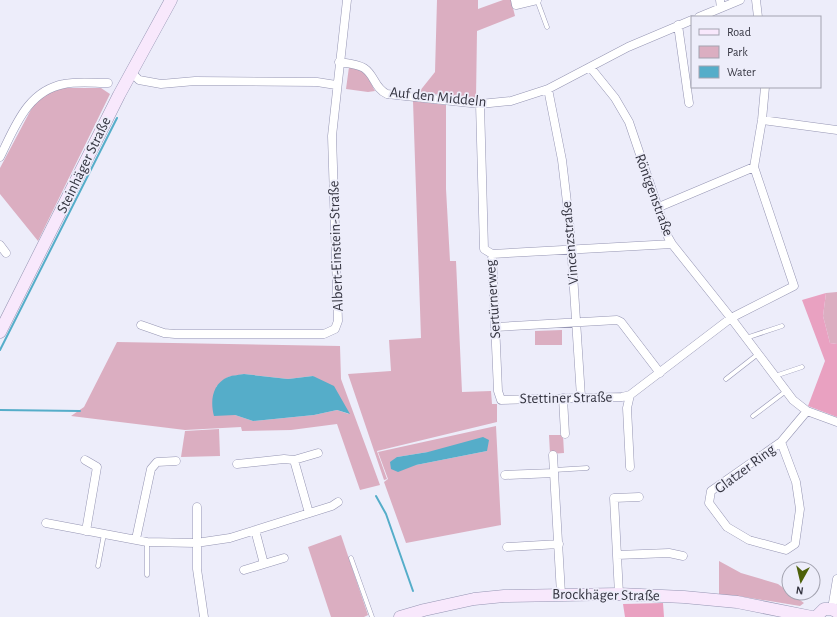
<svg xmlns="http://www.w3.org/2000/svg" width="837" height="617" font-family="'Alegreya Sans',sans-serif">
<rect width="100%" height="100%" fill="#ededfa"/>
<path fill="#dbaec1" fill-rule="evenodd" d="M437 0H478V9L503 0H511L515 16 477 31 476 99 419 92 435 72Z
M349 67C367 71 367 75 375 91L368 92 346 89Z
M65 88H101L110 94 38 241 0 194V168L35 102 50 92Z
M413 101 446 105V189L450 261H456L462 392 491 391 492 404H497V422L377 451 387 479 384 480 348 374 391 371 389 340 421 338Z
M837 292V344L830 343 823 316 826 293Z
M562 330V345H535V331Z
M117 342 340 346 341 379 380 485 360 490 337 424 291 430 242 431 241 427 185 430 71 416 84 407ZM244 374 288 379 313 376 349 414 337 410 314 415 253 421 235 415 216 387 228 377Z
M496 426 501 525 406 543 384 482 388 479 378 452ZM487 451 416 465 397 457 428 452Z
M219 429 220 456 181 457 185 431Z
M549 435H563L564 453 550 454Z
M341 535 368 615 364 617H331L308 547Z
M719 561 741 573 778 584 804 603 800 606 732 595H719Z"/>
<path fill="#e9a1c1" d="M826 293 823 316 830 343 837 344V417L808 406 825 361 802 300Z
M663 603 664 617H625L623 604Z"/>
<path fill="#55adc9" d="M244 374 288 379 313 376 334 386 350 414 337 410 314 415 253 421 235 415 214 416C210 401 212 384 228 377 233 375 239 375 244 374Z
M483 437 489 440 487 451 416 465 398 472 391 469 390 462 397 457 428 452Z"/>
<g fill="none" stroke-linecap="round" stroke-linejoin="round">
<path stroke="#55adc9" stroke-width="2" d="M0 350 117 118
M0 410 80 411
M376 496 386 514 413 591"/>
<defs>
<path id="lane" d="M537 0 547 27
M746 338 782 326
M775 376 802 367
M726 379 758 354
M753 416 786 391
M554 470 587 468
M351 558 372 617
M98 566 104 534
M147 575V542"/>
<path id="street" d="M515 0 516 5 537 0
M720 0 721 8
M756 0 758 17
M699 17 740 0
M678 25 689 103
M339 62C346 63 358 64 364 68 375 75 374 88 387 94L480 104 511 101 548 89 628 47 692 20
M590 67 615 98 629 122 668 237 672 244 731 318 793 400 807 411 837 422
M131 72 139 80 161 84 195 81 317 82 336 85
M548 89 562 160 570 228 581 397
M480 104 484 249 492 254
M762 120 837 130
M0 157C15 127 27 91 64 84 78 81 94 83 108 83
M659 207 754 167
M0 245 6 253
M492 254 498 391 501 400 622 397 630 395
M492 254 672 244
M141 325 164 333 175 334H324L335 329 338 321 332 136 347 0
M495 327 617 320 621 322 660 373
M563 398 565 434
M781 442 796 482 800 509 795 544 786 550 749 540 727 527 709 503 711 491 781 442 807 411
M553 455 561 594
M85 460 97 467 86 531
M294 460 309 513
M237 464 284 459 294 460 318 453
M630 467 627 408 630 395 731 318 794 286 754 167 762 120 765 87
M505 475 554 473
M197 507V569L204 617
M46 523 147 542 196 543 230 538 332 506 338 502
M255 530 264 564
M136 539 151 469 157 462 176 461
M507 547 559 544
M617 555 669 553 683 556
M244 570 284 558
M619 594 614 498 639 497
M832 609 837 579"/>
<path id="secondary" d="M0 332 119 95 171 0
M400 617 424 610 474 599 504 596 619 594 684 597 737 602 812 617
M816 617 824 609H832L837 612"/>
</defs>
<use href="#lane" stroke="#9595b3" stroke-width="5"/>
<use href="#street" stroke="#9595b3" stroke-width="9"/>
<use href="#secondary" stroke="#9595b3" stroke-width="13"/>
<use href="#lane" stroke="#fff" stroke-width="4"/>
<use href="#street" stroke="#fff" stroke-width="8"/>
<use href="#secondary" stroke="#f8e8fc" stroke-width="12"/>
</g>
<g text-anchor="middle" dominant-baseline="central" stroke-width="3.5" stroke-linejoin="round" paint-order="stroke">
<g font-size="15" fill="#353541" stroke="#ededfa">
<text transform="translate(438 97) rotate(6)">Auf den Middeln</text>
<text transform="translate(84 165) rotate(-64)">Steinhäger Straße</text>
<text transform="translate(654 195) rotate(70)">Röntgenstraße</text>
<text transform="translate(570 243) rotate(-95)">Vincenzstraße</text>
<text transform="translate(336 246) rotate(-92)">Albert-Einstein-Straße</text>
<text transform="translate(493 299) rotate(-94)">Sertürnerweg</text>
<text transform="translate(566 398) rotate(-1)">Stettiner Straße</text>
<text transform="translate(745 469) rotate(-37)">Glatzer Ring</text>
<text transform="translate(606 595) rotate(1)">Brockhäger Straße</text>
</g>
</g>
<rect x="691" y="16" width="130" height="72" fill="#ededfa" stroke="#a3a3b0"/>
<rect x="699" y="29" width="20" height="6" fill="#f8e8fc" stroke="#a3a3b0"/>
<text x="727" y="36" font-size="12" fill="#353541">Road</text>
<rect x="699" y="46" width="20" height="12" fill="#dbaec1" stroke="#a3a3b0"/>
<text x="727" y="56" font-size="12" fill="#353541">Park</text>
<rect x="699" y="66" width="20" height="12" fill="#55adc9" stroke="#a3a3b0"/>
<text x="727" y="76" font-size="12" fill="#353541">Water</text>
<g transform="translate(801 581) rotate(188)"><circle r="19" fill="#ededfa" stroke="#a3a3b0"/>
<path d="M0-3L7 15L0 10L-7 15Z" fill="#4e610a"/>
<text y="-6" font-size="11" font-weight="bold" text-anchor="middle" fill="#353541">N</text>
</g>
</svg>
